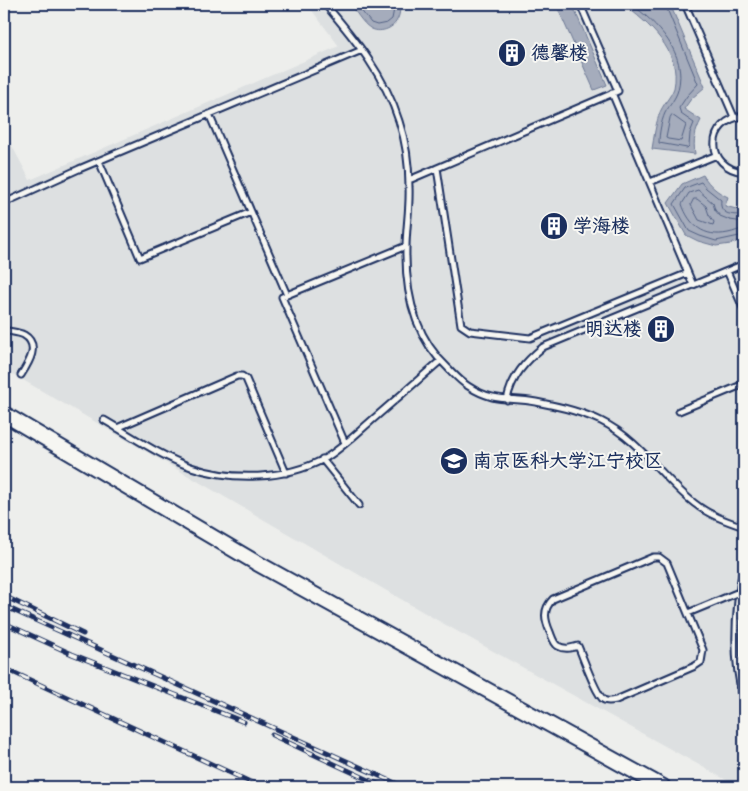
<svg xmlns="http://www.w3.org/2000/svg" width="748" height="791" font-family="Mynerve,'LXGW WenKai TC',sans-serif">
<rect width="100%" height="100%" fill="#edeeec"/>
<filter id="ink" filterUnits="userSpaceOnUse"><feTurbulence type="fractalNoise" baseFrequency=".02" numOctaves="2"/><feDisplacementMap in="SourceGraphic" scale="10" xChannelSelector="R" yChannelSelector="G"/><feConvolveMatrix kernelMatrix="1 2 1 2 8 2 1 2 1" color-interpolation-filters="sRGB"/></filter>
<g filter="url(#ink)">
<path fill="#dde0e1" d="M307 4H744V787H739L437 620 4 369V145L10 142 30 180 339 46Z"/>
<path fill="#a5acbc" stroke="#6e7a96" d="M349 4H400C400 9 400 15 397 20 393 29 379 34 370 28 362 23 356 11 349 4Z
M556 4H572L607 85 594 90Z
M623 4H670L705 87 691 99 684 109 701 120C695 132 693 140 695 154L652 149C654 138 655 126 659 115 662 105 671 97 674 88 682 51 648 23 623 4Z
M703 175C710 186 717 192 728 197L725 206 744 211V239L731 244 716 246 698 241 686 235 668 203 682 184Z"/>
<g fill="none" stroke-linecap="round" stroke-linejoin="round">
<path stroke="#526184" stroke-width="1" d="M356 4 371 23 377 25 387 23 392 19 395 4
M631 4C657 23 688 53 678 90 676 98 669 106 665 113 661 122 659 134 659 143L687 148 689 146 690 133 694 123 681 114 679 108 687 96 698 84 665 4
M672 115 686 125 681 141 668 139 666 138 670 118Z
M694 199H697L706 206 709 215 714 222 713 225 699 220 691 205Z
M744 215C731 215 719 215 721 200L706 188 701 182 685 188 674 204 689 231 700 236 716 241 744 235
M744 222 730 220 720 216 715 210 713 203 698 190 689 193 682 204C689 225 704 238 728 233 734 232 739 229 744 229"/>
<defs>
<path id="lane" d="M325 4C355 39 385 76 399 121 406 142 409 165 409 187 410 208 406 228 406 248 405 292 414 337 448 368 454 374 460 381 468 386 494 403 508 397 536 402 558 406 580 411 601 421 640 440 661 477 694 503 709 515 726 521 744 527
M685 4 734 117
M612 93 693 285
M209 114 287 295
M744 116C705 120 705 168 744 172
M99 161 140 258 251 212
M437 168 461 325 470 331 530 338 688 273
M409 180 618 91 580 4
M650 182 717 155
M4 203 79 169 362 50
M727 271 744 310
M4 330C10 332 18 332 24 335 41 345 28 364 21 375
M507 400C511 377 526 361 543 347L744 264
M679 411 744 384
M104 420C132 436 160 456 191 467 232 481 284 480 324 459 341 449 356 434 371 421 394 401 417 381 440 361
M117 428 237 376H242L246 379 286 473
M345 443 282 297 406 246
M322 459 359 505
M653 557H659L667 563 703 650 701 662 695 666 616 700C612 701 607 702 604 700 596 695 583 657 578 646 571 648 565 650 558 646 554 644 552 637 550 632 545 620 542 610 553 599Z
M744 563C735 608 731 657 744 701
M688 613 739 592"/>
<path id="secondary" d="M4 414 255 562 663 787"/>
</defs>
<use href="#lane" stroke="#1b2f5e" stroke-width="9"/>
<use href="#secondary" stroke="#1b2f5e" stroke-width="18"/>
<use href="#lane" stroke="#f6f6f2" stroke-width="5"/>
<use href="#secondary" stroke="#f6f6f2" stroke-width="14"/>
<defs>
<path id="rail" d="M4 596 83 634
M4 606 404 787
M4 623 72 654 244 722
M4 668 261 787
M272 735 384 787"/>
</defs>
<use href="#rail" stroke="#1b2f5e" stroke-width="5"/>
<use href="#rail" stroke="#f6f6f2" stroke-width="3" stroke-dasharray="9" stroke-linecap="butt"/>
</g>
</g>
<defs>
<symbol id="building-disc" viewBox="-11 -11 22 22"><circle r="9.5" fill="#1b2f5e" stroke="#f6f6f2"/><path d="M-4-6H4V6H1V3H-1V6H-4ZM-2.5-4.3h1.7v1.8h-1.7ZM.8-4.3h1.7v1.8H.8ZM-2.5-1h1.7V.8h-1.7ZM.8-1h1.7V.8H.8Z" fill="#fff"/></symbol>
<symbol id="university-disc" viewBox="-11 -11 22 22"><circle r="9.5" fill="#1b2f5e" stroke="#f6f6f2"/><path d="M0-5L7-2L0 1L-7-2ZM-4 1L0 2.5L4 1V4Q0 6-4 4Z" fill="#fff"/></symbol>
</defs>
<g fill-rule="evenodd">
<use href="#building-disc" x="496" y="37" width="32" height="32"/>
<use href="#building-disc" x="538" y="210" width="32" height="32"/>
<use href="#building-disc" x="645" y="313" width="32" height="32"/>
<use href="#university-disc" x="438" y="445" width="32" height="32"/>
</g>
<g text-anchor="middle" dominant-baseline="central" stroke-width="4" stroke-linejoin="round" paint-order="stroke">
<g font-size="19" font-weight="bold" fill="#1b2f5e" stroke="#f6f6f2" text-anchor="start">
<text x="531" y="53">德馨楼</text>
<text x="573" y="226">学海楼</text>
<text x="642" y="329" text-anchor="end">明达楼</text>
<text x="473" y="461">南京医科大学江宁校区</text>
</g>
</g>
<rect width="748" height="791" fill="none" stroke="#f6f6f2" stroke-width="20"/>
<rect x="10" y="10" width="728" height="771" fill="none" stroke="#1b2f5e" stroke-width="2" filter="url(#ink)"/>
</svg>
